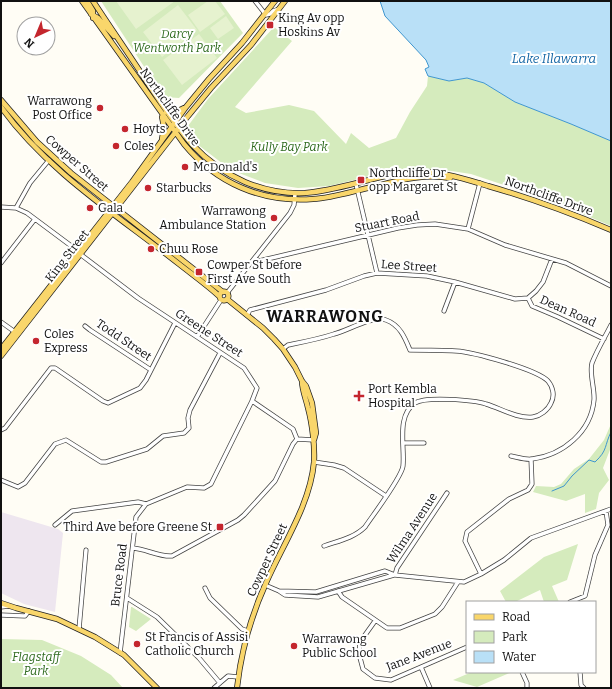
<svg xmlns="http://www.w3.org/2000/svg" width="612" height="689" font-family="Bitter,serif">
<rect width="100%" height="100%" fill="#fffdf5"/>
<path fill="#eee6ef" d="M1 512 58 529 63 533 55 612 24 604 1 593Z"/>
<path fill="#d5ebbd" d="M101 1H220L243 33 179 98 164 97Z
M274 27 292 41 235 107 246 113 289 105 314 111 346 144 351 133 369 148 396 138 410 112 427 86 428 76 449 81 467 78 484 83 515 102 571 124 611 141V226L552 201 471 174 438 169H400L329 186 298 188 265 183 231 170 197 144 185 130 208 99Z
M611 424V447L603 468 609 480 599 493 596 509 585 513V494L566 501 533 492 536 486 554 487 561 484 574 469 589 459 604 440Z
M578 544 567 580 552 586 559 602H544L540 590 515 602H506L500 591 544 557Z
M131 607H132L151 619 136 631 129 627Z
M1 639 42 640 81 656 111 675 123 688H1Z
M472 672H512L477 687 453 680Z"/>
<path fill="#e6f2cf" d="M116 1H175L136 29Z
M208 1H215L225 14 200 32 188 15Z
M178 5 197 30 162 57 143 32Z
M226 16 234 28 218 39 210 28Z
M199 34 217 58 182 85 163 60Z"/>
<path fill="#b9e0f7" stroke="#3f96cf" d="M380 1H611V141L571 124 515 102 484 83 467 78 449 81 428 76 425 69 429 67 426 60 385 16Z"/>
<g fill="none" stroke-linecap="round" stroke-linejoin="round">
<path stroke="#3f96cf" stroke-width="1" d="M552 491 564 486 572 476 589 460 595 462C608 450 604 446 611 432"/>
<defs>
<path id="minor" d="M255 1 266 15 270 14 273 11 279 9
M356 184 377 273
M1 207 16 208 27 213 78 251
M16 208 30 183 49 160
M468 229 480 183
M80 254 138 298 244 368 257 388 252 401 293 429 297 439
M255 258 259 261 263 260 398 228 417 225 435 224 468 229 505 245 566 263 611 286
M1 263 35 219
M227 293 290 213 294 205 295 194
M528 298 532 306 558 317 604 339
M444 311 455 282
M247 315 250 310 326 290 364 276 377 273 427 276 455 282 515 299 528 298 536 291 543 282 552 259
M1 322 15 332
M85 326 90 330 151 370
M197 337 221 300
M283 349 288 345C303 342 319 339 334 334 347 331 373 315 386 320 400 325 405 338 410 350 425 350 441 350 456 351 473 352 536 369 548 381 553 387 555 396 551 403 548 410 540 416 533 417 517 419 500 408 486 404 474 400 425 396 415 403 396 416 405 446 403 466 402 477 373 515 365 527 354 538 338 541 324 546
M1 430 5 428 51 368H55L103 401 108 403 140 388 146 380 175 323
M297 439 314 440
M403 443H424
M511 456C517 457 525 460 532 459 563 455 591 432 594 400 595 390 589 372 592 363 597 350 605 337 611 325
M314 462 334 465 344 468 386 496
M1 480 18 487 25 483 55 444 66 440 101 462H106L147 449 163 436 184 433 189 428 188 418 190 410 220 353
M55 525 72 511 138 502 146 504 187 487 204 488 211 484 252 401
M133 548C146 549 159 557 172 556L238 520 244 515 275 481 293 444 297 439
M481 574 465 541 467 532 509 499 528 490 532 484 531 459
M395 575 397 568 447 493
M265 585 279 591 285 595 318 597 394 575
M205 588 210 598 242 629 248 631
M279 591 316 592 385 571 395 575 464 582 481 574 504 560 531 538 611 509
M338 591 342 597 387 628H400L435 614 442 607 458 582
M127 598 157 617 199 658 220 683
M570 602 585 596 595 555 608 525 606 511
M1 607 9 606
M1 615 25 616 29 611
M375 621 360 642 359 654 363 669 375 678 391 680 467 647
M79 629 86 550
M120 653 136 517 146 504
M421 667 430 688
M522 672 527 683V688
M580 672 581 685 584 688
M214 688 228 676 238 677"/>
<path id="major" d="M82 1 184 144C216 183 262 203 313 199 333 198 353 191 372 187 397 181 424 173 450 178
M87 1 93 11V18
M93 1C110 27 128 53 145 79 174 122 194 160 245 182 264 190 284 194 305 193 347 190 389 169 431 172 450 174 469 180 488 186 530 198 571 213 611 230
M91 14 98 18 114 36
M1 100 37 142 71 173 223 292
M1 107C47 171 117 215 179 264 193 275 207 285 219 296
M166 112H176L184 108
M162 139 164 127 162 117
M219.5 296a4.5 4.5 0 1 1 9 0a4.5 4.5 0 1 1-9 0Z
M227 299 263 328 274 339 283 349 295 367 302 381 306 386 312 403 316 433 314 440
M1 349 132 182 186 107 209 79 242 43 275 1
M1 356 188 116 211 88 251 45 285 1
M1 603 16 608 57 619 95 637 124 655 157 688
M237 688C241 652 251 616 266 583 283 544 310 505 314 462 315 446 312 423 308 408 306 399 302 390 302 381"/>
</defs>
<use href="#minor" stroke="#444" stroke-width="5"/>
<use href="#major" stroke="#222" stroke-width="6"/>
<use href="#minor" stroke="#fff" stroke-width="3.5"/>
<use href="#major" stroke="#f9d66b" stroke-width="4.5"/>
</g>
<g fill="#c4262e" stroke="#fff" stroke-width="1.5">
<rect x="266" y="21" width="8" height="8" rx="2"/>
<circle cx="100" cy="108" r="4"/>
<circle cx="125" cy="129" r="4"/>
<circle cx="116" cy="146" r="4"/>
<circle cx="185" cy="167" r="4"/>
<rect x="357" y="176" width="8" height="8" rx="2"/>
<circle cx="148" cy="188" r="4"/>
<circle cx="90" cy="208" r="4"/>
<circle cx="274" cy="218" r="4"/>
<circle cx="151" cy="249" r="4"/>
<rect x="195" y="268" width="8" height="8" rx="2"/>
<circle cx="36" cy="341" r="4"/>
<path d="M357 390h4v4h4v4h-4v4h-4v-4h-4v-4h4z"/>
<rect x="216" y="523" width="8" height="8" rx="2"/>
<circle cx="137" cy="644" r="4"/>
<circle cx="294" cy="646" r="4"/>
</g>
<g text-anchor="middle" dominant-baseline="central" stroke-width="4" stroke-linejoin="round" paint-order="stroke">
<g font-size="12" fill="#111" stroke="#fff" text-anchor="start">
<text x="278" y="18">King Av opp<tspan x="278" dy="14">Hoskins Av</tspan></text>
<text x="92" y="101" text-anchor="end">Warrawong<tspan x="92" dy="14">Post Office</tspan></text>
<text x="133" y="129">Hoyts</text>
<text x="124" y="146">Coles</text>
<text x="193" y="167">McDonald's</text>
<text x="369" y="173">Northcliffe Dr<tspan x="369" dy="14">opp Margaret St</tspan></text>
<text x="156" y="188">Starbucks</text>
<text x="98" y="208">Gala</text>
<text x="266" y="211" text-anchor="end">Warrawong<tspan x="266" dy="14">Ambulance Station</tspan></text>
<text x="159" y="249">Chuu Rose</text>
<text x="207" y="265">Cowper St before<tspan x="207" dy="14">First Ave South</tspan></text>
<text x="44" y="334">Coles<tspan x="44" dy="14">Express</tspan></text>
<text x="368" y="389">Port Kembla<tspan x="368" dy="14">Hospital</tspan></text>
<text x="212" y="527" text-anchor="end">Third Ave before Greene St</text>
<text x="145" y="637">St Francis of Assisi<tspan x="145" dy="14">Catholic Church</tspan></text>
<text x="302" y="639">Warrawong<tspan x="302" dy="14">Public School</tspan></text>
</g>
<g font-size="12" font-style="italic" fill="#2f6b1f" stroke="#fff">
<text x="177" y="34">Darcy<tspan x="177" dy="14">Wentworth Park</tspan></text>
<text x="289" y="147">Kully Bay Park</text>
<text x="36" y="657">Flagstaff<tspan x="36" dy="14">Park</tspan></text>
</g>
<g font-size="12" fill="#111" stroke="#fff">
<text transform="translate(170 107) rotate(54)">Northcliffe Drive</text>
<text transform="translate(77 163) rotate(41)">Cowper Street</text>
<text transform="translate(549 196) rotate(20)">Northcliffe Drive</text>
<text transform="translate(387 222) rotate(-11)">Stuart Road</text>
<text transform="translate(67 256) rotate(-52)">King Street</text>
<text transform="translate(409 266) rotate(4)">Lee Street</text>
<text transform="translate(568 311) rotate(24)">Dean Road</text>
<text transform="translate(209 333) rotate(33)">Greene Street</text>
<text transform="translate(124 340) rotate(34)">Todd Street</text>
<text transform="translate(412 528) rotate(-57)">Wilma Avenue</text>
<text transform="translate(267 560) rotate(-65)">Cowper Street</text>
<text transform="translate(119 575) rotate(-83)">Bruce Road</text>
<text transform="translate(419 655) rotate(-21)">Jane Avenue</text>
</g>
<g font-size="13" font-style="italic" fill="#1768a6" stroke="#fff">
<text x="554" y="58">Lake Illawarra</text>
</g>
<g font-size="16" font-weight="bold" letter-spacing="1" fill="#111" stroke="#fff">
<text x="325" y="316">WARRAWONG</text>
</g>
</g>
<rect width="612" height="689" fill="none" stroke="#111111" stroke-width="4"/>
<rect x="466" y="601" width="130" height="72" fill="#ffffff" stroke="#a0a0a0"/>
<rect x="474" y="614" width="20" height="6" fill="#f9d66b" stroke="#a0a0a0"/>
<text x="502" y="621" font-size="12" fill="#111111">Road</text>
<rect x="474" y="631" width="20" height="12" fill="#d5ebbd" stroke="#a0a0a0"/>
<text x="502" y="641" font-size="12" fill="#111111">Park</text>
<rect x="474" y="651" width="20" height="12" fill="#b9e0f7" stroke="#a0a0a0"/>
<text x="502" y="661" font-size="12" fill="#111111">Water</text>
<g transform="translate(36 36) rotate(224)"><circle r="19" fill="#ffffff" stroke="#a0a0a0"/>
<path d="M0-3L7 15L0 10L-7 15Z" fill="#c4262e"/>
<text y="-6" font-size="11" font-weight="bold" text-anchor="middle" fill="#111111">N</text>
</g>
</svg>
